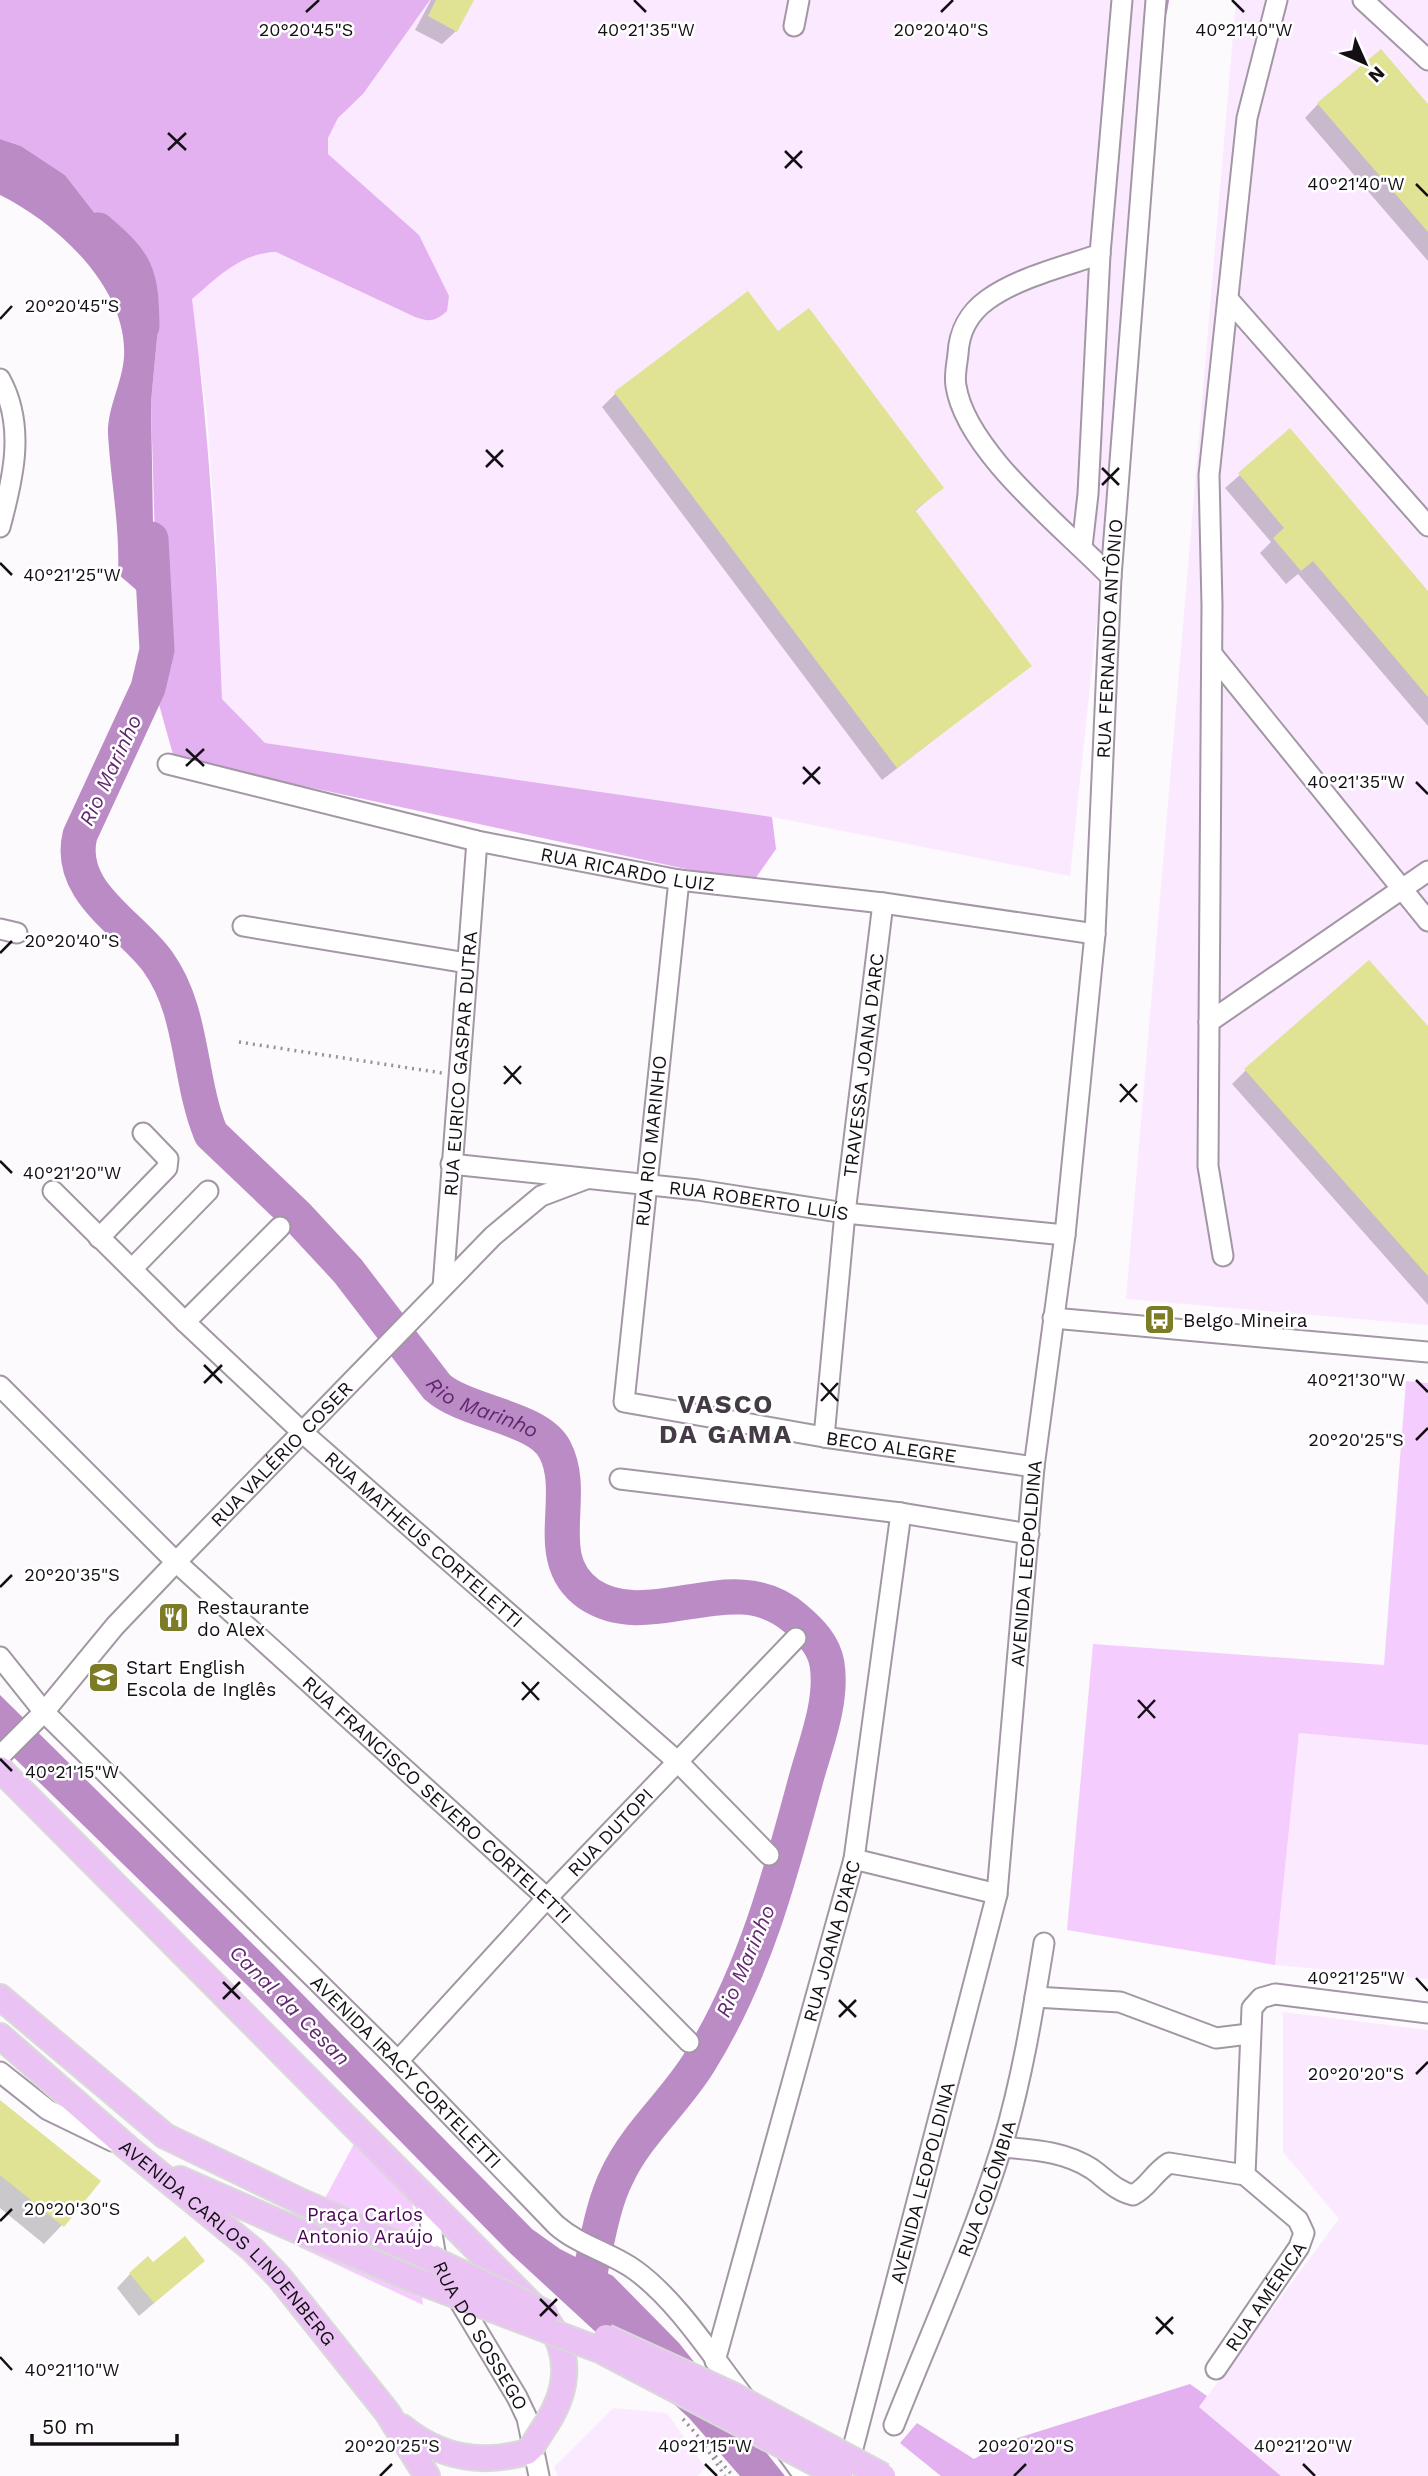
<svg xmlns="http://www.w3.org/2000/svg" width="1428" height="2476" font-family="'Work Sans',sans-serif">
<rect width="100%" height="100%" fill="#fdfafd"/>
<path fill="#fbe9ff" d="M430 0H1162L1070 876 772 817 265 743 222 699 216 536 207 415 191 299 233 264 261 253 276 252 415 317 341 169 328 154V138L338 118 363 94Z
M1236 0H1428V1325L1126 1299Z
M1299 1733 1428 1745V1979L1275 1965Z
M1283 2012 1428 2030V2476H1281L1199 2407 1339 2219 1283 2152Z
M613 2408 667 2413 706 2468 697 2476H558L554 2467Z"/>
<path fill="#f5ccfe" d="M1406 1381 1428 1383V1745L1299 1733 1275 1965 1067 1930 1093 1644 1384 1665Z
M355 2142 412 2200 423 2305 299 2247Z"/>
<path fill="#e3b1ef" d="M0 0H430L363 94 338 118 328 138V154L419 235 449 296 447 311C435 322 429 322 415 317L276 252C240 253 218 277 192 299 209 433 217 565 222 699L265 743 772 817 776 849 755 879 737 880 174 758 151 676 155 543 151 402 159 317 125 252 65 175 21 146 0 139Z
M1190 2384 1207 2396 1199 2407 1281 2476H941L900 2443 917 2423 974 2459 1005 2442Z"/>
<path fill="#bb8bc6" d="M0 139 21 146 65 175 125 252 159 317 151 402 154 586 141 594 118 574C120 527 111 482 108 435 107 408 122 384 124 357 128 288 57 223 0 195Z
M0 1695 273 1964 532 2229 560 2249 613 2276 679 2343 785 2476H740L689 2418 509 2252 249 1987 0 1744Z"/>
<path fill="#0003" d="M431 0H472L456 31 442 44 415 30Z
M1318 104 1428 106V261L1305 118Z
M615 394 942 488 914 512 1029 666 882 780 602 407Z
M1290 431 1428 594V726L1298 574 1286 584 1260 553 1271 542 1225 488Z
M1428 1029V1305L1232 1084 1245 1071Z
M0 2104 62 2225 44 2244 0 2208Z
M203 2261 139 2316 117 2288 130 2274Z"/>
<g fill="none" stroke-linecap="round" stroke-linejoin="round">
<path stroke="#bb8bc6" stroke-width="6" d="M1164 12 1166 0"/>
<g stroke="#bb8bc6" stroke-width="35">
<path d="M98 230C138 264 141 274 142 326"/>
<path id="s1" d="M151 539 157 650 148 688 80 835C66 892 130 923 158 962 194 1012 188 1079 211 1134L297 1216 348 1271 437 1387C466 1413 539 1417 555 1450 579 1496 539 1559 589 1594 651 1636 734 1563 796 1619 810 1631 824 1645 827 1664 833 1701 816 1743 806 1779 780 1876 754 1974 700 2061 676 2101 637 2133 617 2176 602 2206 597 2244 589 2277"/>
</g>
</g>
<path fill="#e0e394" d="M436 0H474L457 32 428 16Z
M1381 49 1428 104V232L1317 103Z
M748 291 778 331 809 308 944 488 915 510 1032 666 897 768 614 392Z
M1290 428 1428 591V697L1313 561 1301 571 1273 538 1284 528 1238 473Z
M1369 960 1428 1026V1276L1244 1069Z
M0 2100 101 2181 64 2227 0 2175Z
M185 2236 205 2261 154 2303 129 2273 148 2256 153 2262Z"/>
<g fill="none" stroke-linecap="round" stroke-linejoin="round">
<defs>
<g id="minor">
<path d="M1363 0 1428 60"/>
<path d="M794 26 799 0"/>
<path d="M1100 254C1063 267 1019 277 987 300 969 313 959 332 958 354 957 364 954 376 956 386 966 452 1065 529 1111 577"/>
<path d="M1228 299 1428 526"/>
<path d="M0 379C26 426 13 479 0 527"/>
<path d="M1082 547 1088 494 1100 254 1122 0"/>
<path d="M1212 654 1428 921"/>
<path id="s2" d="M168 764 477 841 679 880 883 903 1095 934"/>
<path id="s3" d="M679 880 624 1402 824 1437 1034 1467"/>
<path d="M243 926 467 963"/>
<path d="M0 929 17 933"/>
<path d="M1209 1022 1428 871"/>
<path id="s4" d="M451 1164 698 1190 845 1213 1065 1235"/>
<path id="s5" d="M53 1191 185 1322 302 1432 678 1762 769 1855"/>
<path d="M99 1238 167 1168 168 1159 143 1133"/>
<path d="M1223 1256 1208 1166 1212 605 1209 475 1247 118 1277 0"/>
<path d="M132 1269 208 1191"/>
<path id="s6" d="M443 1287 477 841"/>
<path d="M1053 1318 1428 1352"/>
<path d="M185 1322 280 1227"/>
<path id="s7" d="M0 1386 176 1562 547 1898 689 2042"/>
<path id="s8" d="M824 1437 845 1213 883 903"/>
<path d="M620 1479 901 1513 1029 1534"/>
<path id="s9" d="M0 1657 44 1712 398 2061 556 2225C580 2246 610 2252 635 2270 678 2301 714 2359 747 2401"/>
<path id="s10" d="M0 1756 44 1712 115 1626 176 1562 493 1236 541 1196 586 1179"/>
<path d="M854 1859 997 1894"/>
<path d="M1035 1997 1120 2002 1216 2038 1249 2034"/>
<path id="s11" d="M398 2061 547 1898 796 1638"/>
<path d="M0 2072 48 2110 112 2141"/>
<path d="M1002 2147C1034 2150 1064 2151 1092 2169 1106 2179 1116 2191 1133 2195 1149 2187 1152 2174 1169 2163L1245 2175"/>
<path id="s12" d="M426 2196 435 2252 448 2282 517 2397 527 2418 539 2476"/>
<path id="s13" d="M715 2361 854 1859 901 1513"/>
<path id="s14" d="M1216 2369 1299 2247 1304 2233 1298 2220 1245 2175 1252 2008 1261 1998 1275 1994 1428 2013"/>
<path id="s15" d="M894 2425C931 2332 972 2242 1002 2146 1022 2080 1033 2011 1044 1943"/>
<path d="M783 2447 799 2469 814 2476"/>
<path id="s16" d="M847 2471 997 1894 1034 1467 1065 1235 1095 934 1111 577 1156 0"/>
</g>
<g id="major">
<path d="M0 1769 547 2320C571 2354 569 2388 547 2423"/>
<path d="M0 1997 165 2136 300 2201 430 2258"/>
<path id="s17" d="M0 2036 128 2148 253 2250 279 2277 387 2412 427 2476"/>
<path d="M180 2179 285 2225"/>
<path d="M402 2427C440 2458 481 2465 527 2452"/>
</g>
</defs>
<use href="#minor" stroke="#a397a5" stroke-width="23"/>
<use href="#major" stroke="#d9d9d9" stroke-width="28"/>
<path stroke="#959195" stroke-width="3.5" stroke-dasharray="2 5" stroke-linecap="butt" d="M239 1042 442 1073
M683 2419 733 2476
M709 2452 725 2476"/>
<use href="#minor" stroke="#fff" stroke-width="19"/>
<use href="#major" stroke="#ebc2f4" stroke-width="24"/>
<defs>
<path id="major-bridge" d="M285 2225 415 2280 602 2351 840 2476
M430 2258 546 2313
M606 2337 733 2395 883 2476
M531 2448 547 2423"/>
</defs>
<use href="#major-bridge" stroke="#d9d9d9" stroke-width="28" stroke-linecap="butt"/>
<use href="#major-bridge" stroke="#ebc2f4" stroke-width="24"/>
</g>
<path fill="none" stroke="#130f14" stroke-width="2.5" d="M634 0 646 12M1232 0 1244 12M306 12 319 0M941 12 953 0M168 133 186 150M168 150 186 133M785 151 802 168M785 168 802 151M1416 184 1428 196M0 319 12 306M486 450 503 467M486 467 503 450M1102 468 1119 485M1102 485 1119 468M0 563 12 575M186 749 204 766M186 766 204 749M803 767 820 784M1416 782 1428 794M803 784 820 767M0 953 12 941M504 1066 521 1084M504 1084 521 1066M1120 1084 1137 1102M1120 1102 1137 1084M0 1161 12 1173M204 1365 222 1383M1416 1380 1428 1392M204 1383 222 1365M821 1383 838 1401M821 1401 838 1383M1416 1440 1428 1428M0 1587 12 1575M522 1682 539 1700M522 1700 539 1682M1138 1700 1155 1718M1138 1718 1155 1700M0 1759 12 1771M1416 1978 1428 1991M223 1982 240 1999M223 1999 240 1982M839 2000 856 2017M839 2017 856 2000M1416 2074 1428 2062M0 2221 12 2209M540 2299 557 2316M540 2316 557 2299M1156 2317 1173 2334M1156 2334 1173 2317M0 2357 12 2370M705 2464 717 2476M1303 2464 1315 2476M380 2476 392 2464M1014 2476 1026 2464"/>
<defs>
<symbol id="bus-square" viewBox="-11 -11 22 22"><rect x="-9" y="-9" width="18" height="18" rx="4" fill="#7b7c25" stroke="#fff"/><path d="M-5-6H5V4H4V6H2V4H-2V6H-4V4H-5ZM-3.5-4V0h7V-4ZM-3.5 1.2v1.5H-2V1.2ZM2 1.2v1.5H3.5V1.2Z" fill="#fff"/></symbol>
<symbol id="restaurant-square" viewBox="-11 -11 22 22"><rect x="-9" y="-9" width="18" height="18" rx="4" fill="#7b7c25" stroke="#fff"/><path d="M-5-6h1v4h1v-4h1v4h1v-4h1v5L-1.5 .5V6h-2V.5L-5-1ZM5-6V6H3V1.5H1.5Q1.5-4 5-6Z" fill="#fff"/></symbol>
<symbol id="university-square" viewBox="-11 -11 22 22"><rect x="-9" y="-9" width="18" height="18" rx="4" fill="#7b7c25" stroke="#fff"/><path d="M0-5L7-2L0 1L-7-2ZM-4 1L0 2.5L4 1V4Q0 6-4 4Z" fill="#fff"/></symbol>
</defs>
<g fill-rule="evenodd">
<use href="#bus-square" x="1142" y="1302" width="35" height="35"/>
<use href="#restaurant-square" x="156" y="1600" width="35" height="35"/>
<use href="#university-square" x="86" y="1660" width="35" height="35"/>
</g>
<g text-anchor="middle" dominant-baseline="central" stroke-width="5" stroke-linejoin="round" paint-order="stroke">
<g font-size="19" fill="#130f14" stroke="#fff">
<text stroke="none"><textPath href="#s16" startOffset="1857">RUA FERNANDO ANTÔNIO</textPath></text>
<text stroke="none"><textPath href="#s2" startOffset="472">RUA RICARDO LUIZ</textPath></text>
<text stroke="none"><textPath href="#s6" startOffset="224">RUA EURICO GASPAR DUTRA</textPath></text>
<text stroke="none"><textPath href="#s8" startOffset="374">TRAVESSA JOANA D'ARC</textPath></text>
<text transform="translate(651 1141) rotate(-84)">RUA RIO MARINHO</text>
<text stroke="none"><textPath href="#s4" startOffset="310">RUA ROBERTO LUÍS</textPath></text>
<text stroke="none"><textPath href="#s3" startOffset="796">BECO ALEGRE</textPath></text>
<text stroke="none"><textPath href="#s10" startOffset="413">RUA VALÉRIO COSER</textPath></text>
<text stroke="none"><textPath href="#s5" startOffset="509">RUA MATHEUS CORTELETTI</textPath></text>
<text stroke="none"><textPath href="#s16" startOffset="928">AVENIDA LEOPOLDINA</textPath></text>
<text stroke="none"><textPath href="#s7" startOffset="602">RUA FRANCISCO SEVERO CORTELETTI</textPath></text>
<text stroke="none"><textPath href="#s11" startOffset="312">RUA DUTOPI</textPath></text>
<text stroke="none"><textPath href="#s13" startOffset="436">RUA JOANA D'ARC</textPath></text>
<text stroke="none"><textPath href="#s9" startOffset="581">AVENIDA IRACY CORTELETTI</textPath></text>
<text stroke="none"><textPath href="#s16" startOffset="298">AVENIDA LEOPOLDINA</textPath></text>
<text stroke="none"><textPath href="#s15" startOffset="254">RUA COLÔMBIA</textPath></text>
<text stroke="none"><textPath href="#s17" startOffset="308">AVENIDA CARLOS LINDENBERG</textPath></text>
<text stroke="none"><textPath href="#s14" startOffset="88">RUA AMÉRICA</textPath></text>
<text stroke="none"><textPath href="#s12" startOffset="152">RUA DO SOSSEGO</textPath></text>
</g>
<g font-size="19" fill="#130f14" stroke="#fff" text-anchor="start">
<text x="1183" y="1320">Belgo Mineira</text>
<text x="197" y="1607">Restaurante<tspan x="197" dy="22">do Alex</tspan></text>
<text x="126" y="1667">Start English<tspan x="126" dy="22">Escola de Inglês</tspan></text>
</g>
<g font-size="19" fill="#460652" stroke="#fff">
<text x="365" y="2214">Praça Carlos<tspan x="365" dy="22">Antonio Araújo</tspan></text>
</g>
<g font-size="21" font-style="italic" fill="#62276f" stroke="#fff">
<text transform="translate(110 770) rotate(-65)">Rio Marinho</text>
<text stroke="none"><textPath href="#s1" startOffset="1040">Rio Marinho</textPath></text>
<text transform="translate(745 1961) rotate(-67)">Rio Marinho</text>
<text transform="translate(290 2005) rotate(45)">Canal da Cesan</text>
</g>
<g font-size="26" font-weight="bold" letter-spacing="2" fill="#453b47" stroke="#fff">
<text x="726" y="1404">VASCO<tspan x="726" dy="30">DA GAMA</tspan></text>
</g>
</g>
<g font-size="18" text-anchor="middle" fill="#130f14" stroke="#fff" stroke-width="5" stroke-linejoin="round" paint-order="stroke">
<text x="306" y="36">20°20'45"S</text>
<text x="646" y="36">40°21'35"W</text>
<text x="941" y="36">20°20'40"S</text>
<text x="1244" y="36">40°21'40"W</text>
<text x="1356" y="190">40°21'40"W</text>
<text x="72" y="312">20°20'45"S</text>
<text x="72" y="581">40°21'25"W</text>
<text x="1356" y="788">40°21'35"W</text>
<text x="72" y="947">20°20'40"S</text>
<text x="72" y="1179">40°21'20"W</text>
<text x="1356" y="1386">40°21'30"W</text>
<text x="1356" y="1446">20°20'25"S</text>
<text x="72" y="1581">20°20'35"S</text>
<text x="72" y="1778">40°21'15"W</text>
<text x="1356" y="1984">40°21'25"W</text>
<text x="1356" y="2080">20°20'20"S</text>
<text x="72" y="2215">20°20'30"S</text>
<text x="72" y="2376">40°21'10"W</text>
<text x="392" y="2452">20°20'25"S</text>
<text x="705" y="2452">40°21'15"W</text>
<text x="1026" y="2452">20°20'20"S</text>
<text x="1303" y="2452">40°21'20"W</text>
</g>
<g transform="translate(1365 63) rotate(135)" stroke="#ffffff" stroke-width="5" paint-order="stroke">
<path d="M0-5L12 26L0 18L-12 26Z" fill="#130f14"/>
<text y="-10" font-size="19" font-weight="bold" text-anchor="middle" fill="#130f14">N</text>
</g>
<path d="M32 2434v10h145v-10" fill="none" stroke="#130f14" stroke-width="3.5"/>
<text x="42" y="2434" font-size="21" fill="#130f14" stroke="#ffffff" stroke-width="5" paint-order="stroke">50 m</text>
</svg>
